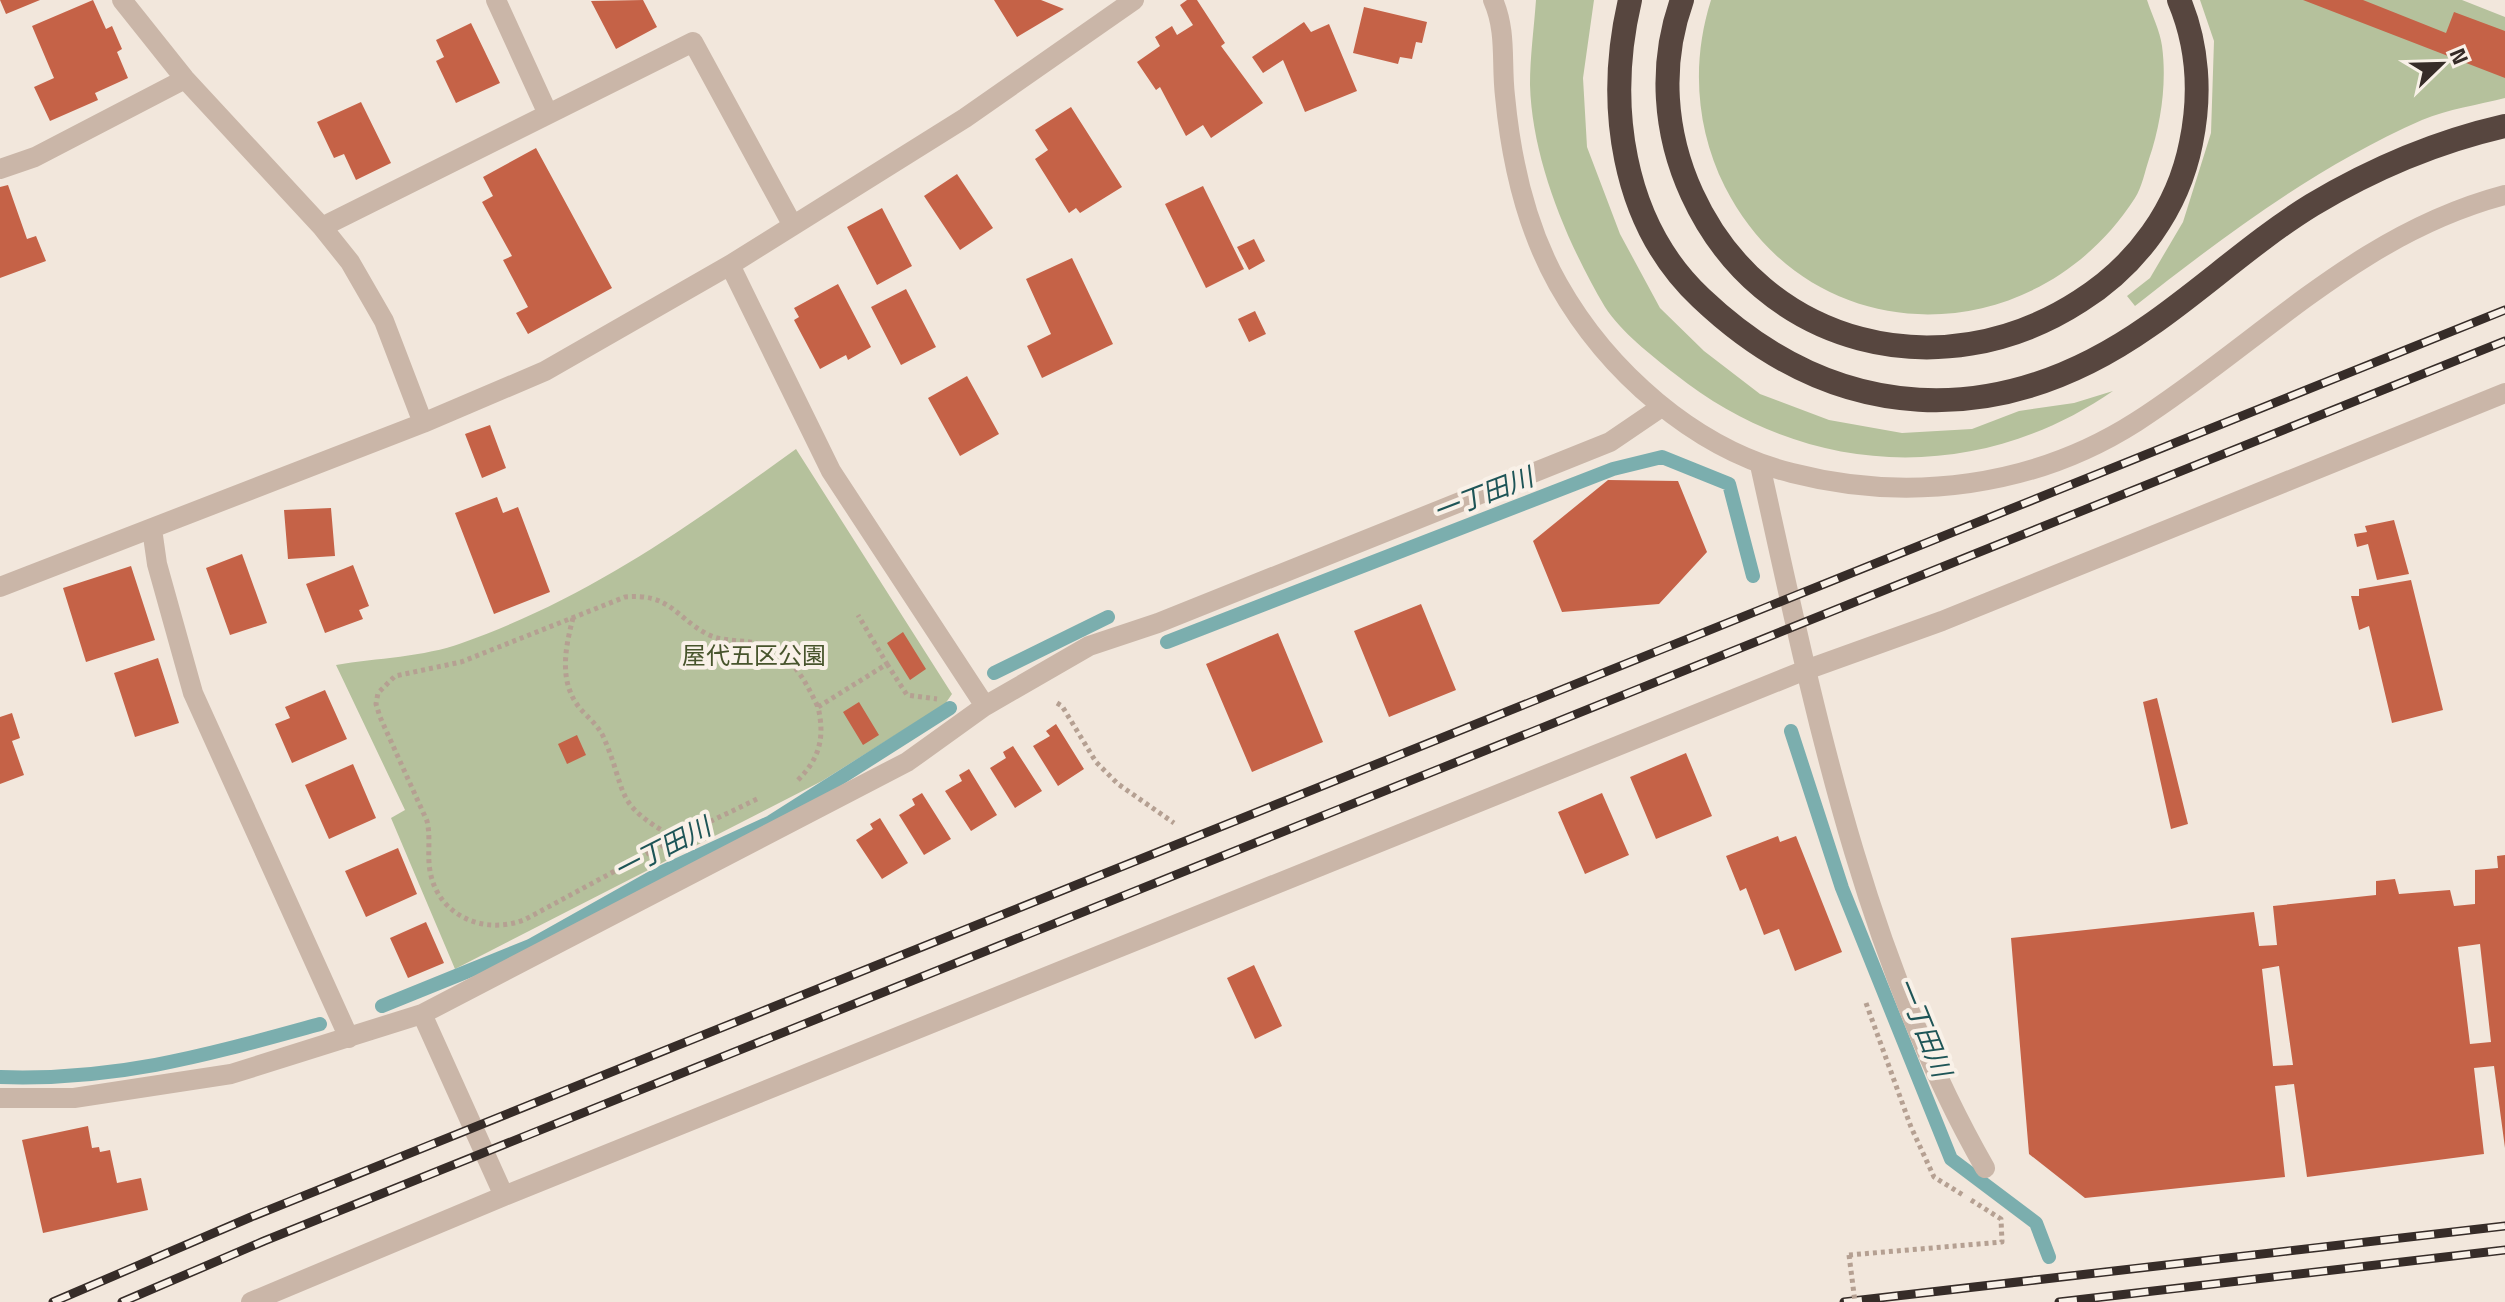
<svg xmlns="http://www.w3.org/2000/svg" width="2505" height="1302" font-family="'Titillium Web','Noto Sans JP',sans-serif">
<rect width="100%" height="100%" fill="#f2e7dc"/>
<path fill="#b5c19c" d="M1536 0H1594L1583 78 1587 147 1620 234 1660 308 1704 351 1760 394 1829 420 1902 433 1972 429 2019 411 2074 403 2113 391C1975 486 1805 478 1675 374 1651 355 1621 332 1605 307 1567 243 1532 159 1530 85 1530 57 1534 28 1536 0Z
M1711 0H2147C2152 15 2160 31 2162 46 2167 83 2161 124 2149 159 2145 171 2142 187 2135 198 2035 354 1811 356 1725 187 1696 129 1691 63 1711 0Z
M2200 0H2462L2505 17V98C2478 105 2448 109 2422 120 2317 166 2224 236 2135 306L2127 296 2150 278 2183 222 2211 133 2214 41Z
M796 449 952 694 945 704 822 781 455 969 391 818 405 810 336 665C377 658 424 657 462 643 589 598 689 526 796 449Z"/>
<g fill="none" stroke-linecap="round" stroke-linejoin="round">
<path stroke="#7baeae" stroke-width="14" d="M1167 642 1613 469 1662 457 1729 484 1753 576
M994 673 1108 617
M1791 731 1842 888 1951 1159 2036 1223 2049 1257
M382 1006 530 946 660 873 771 822 950 708
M0 1077C118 1081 207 1055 320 1024"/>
</g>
<path fill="#c56247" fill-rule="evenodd" d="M0 0H40L6 14Z
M93 0 106 29 112 26 122 49 117 52 128 78 95 93 98 100 50 121 34 87 54 78 32 26Z
M643 0 657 27 616 49 591 1Z
M994 0H1041L1064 9 1017 37Z
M1187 0H1197L1225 43 1221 46 1263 103 1211 138 1203 125 1186 136 1160 87 1156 90 1137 62 1160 46 1155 37 1172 26 1177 35 1193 25 1180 5Z
M2303 0H2363L2446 33 2454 12 2505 31V78Z
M1364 7 1427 22 1422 43 1416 42 1412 59 1400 57 1398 64 1353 53Z
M1304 22 1311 32 1329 24 1357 91 1305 112 1283 60 1263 73 1252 57Z
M471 23 500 83 456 103 436 61 444 57 436 40Z
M361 102 391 163 356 180 344 154 334 158 317 122Z
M1071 107 1122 187 1080 213 1076 208 1069 213 1035 159 1048 150 1035 130Z
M536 148 612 288 528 334 516 313 528 307 503 260 512 256 482 202 493 196 483 177Z
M957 174 993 228 960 250 924 196Z
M8 185 27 239 36 236 46 261 0 278V187Z
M1203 186 1244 269 1206 288 1165 204Z
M882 208 912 266 877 285 847 227Z
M1254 239 1265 261 1249 270 1237 247Z
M1072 258 1113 344 1042 378 1027 346 1051 334 1026 279Z
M838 284 871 347 848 360 846 355 820 369 794 320 799 317 794 308Z
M906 289 936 347 901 365 871 307Z
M1255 311 1266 334 1249 342 1238 319Z
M967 376 999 434 960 456 928 398Z
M490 425 506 468 482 478 465 434Z
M1608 480 1678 481 1707 552 1659 604 1562 612 1533 541Z
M497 497 503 513 518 507 550 592 494 614 455 513Z
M331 508 335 556 288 559 284 510Z
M2394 520 2409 574 2377 580 2368 544 2357 547 2354 534 2367 532 2365 526Z
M242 554 267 623 230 635 206 568Z
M353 565 369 606 359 610 363 619 325 633 306 584Z
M131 566 155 640 86 662 63 588Z
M2411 580 2443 710 2392 723 2369 626 2359 630 2351 596H2359V589Z
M1421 604 1456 690 1389 717 1354 631Z
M903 632 926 669 910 680 887 643Z
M1278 633 1323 742 1252 772 1206 664Z
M158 658 179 723 135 737 114 673Z
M325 690 347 739 292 763 275 724 290 718 285 707Z
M2157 698 2188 824 2171 829 2143 702Z
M859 702 879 735 863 745 843 712Z
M12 713 20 738 12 741 24 775 0 784V717Z
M1056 724 1084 769 1058 786 1033 746 1050 736 1046 731Z
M577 735 586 755 567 764 558 744Z
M1013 746 1042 791 1015 808 990 768 1006 758 1003 752Z
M1686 753 1712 816 1656 839 1630 777Z
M353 764 376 818 329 839 305 785Z
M969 769 997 815 971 831 945 791 962 781 959 775Z
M922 793 951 839 924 855 899 815 915 805 912 799Z
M1602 793 1629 855 1585 874 1558 812Z
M880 818 908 863 882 879 856 840 873 829 870 824Z
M1778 836 1780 842 1796 836 1842 952 1795 971 1779 929 1764 935 1746 888 1740 891 1726 856Z
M398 848 417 894 366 917 345 871Z
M2505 855V1148L2494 1066 2474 1068 2484 1154 2307 1177 2294 1084 2275 1086 2285 1177 2085 1198 2029 1154 2011 938 2254 912 2259 946 2277 945 2273 906 2376 895V881L2395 879 2399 894 2450 890 2454 906 2475 904V870L2498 868 2497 856ZM2480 944 2491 1042 2470 1044 2458 947ZM2279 966 2293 1065 2273 1066 2262 969Z
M426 922 444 963 408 978 390 938Z
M1254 965 1282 1026 1255 1039 1227 978Z
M88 1126 92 1148 99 1147 100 1152 110 1150 117 1183 141 1178 148 1210 43 1233 22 1140Z"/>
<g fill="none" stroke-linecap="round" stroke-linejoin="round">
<path stroke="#b5a092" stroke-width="5" stroke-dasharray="4 4" stroke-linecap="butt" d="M573 618C566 645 559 677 576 703 584 715 596 722 603 736 629 795 611 802 675 838
M887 664 907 695 937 699
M1057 703 1062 706 1096 762 1118 784 1174 823
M798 780C820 758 825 737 818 707L887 664 858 615
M757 799 676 838 526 919C486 936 438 917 430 871 427 854 431 838 427 821L380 717 376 704 378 693 395 676 461 662 625 597C670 593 674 616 707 634 720 641 736 640 750 642 787 646 803 676 818 707
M1866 1003 1911 1127 1934 1177 1963 1195
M1849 1255 2002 1242 2001 1219 1971 1200"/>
<path stroke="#cab6a8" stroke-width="20" d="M122 0 185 79 322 227 350 262 384 321 423 423
M496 0 548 114
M1493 0C1507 32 1501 62 1505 96 1511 160 1526 227 1558 284 1607 371 1695 449 1792 473 1909 503 2034 487 2136 422 2261 342 2357 234 2505 195
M0 169 35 157 185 79
M322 227 693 42 792 224
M730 265 831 471 985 706
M1760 465C1813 703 1862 953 1985 1168
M152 529 157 564 193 693 349 1038
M0 587 423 423 545 371 730 265 965 118 1134 0
M422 1014 504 1196
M0 1098H74L231 1074 422 1014 907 762 985 706 1089 646 1158 623 1610 442 1660 408
M251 1302 504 1196 1803 671 1942 621 2505 393"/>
<path stroke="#57463f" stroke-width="24" d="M1630 0C1606 102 1620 222 1701 298 1836 426 1998 432 2149 326 2204 288 2255 240 2312 205 2374 168 2435 142 2505 126
M1682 0C1659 64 1664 133 1692 194 1762 347 1941 391 2080 301 2137 265 2178 209 2191 143 2201 95 2198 45 2179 0"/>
<defs>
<path id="rail" d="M53 1302 251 1217 2505 310
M122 1302 264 1241 2505 341
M1844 1302 2505 1226
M2059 1302 2505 1250"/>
</defs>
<use href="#rail" stroke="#362c28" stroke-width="9"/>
<use href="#rail" stroke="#f9f1e8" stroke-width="6" stroke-dasharray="18" stroke-linecap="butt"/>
<path stroke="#b5a092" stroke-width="5" stroke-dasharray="4 4" stroke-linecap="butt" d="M1849 1255 1855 1302"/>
</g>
<g text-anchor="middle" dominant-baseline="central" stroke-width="8" stroke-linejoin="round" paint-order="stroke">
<g font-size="24" fill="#47542c" stroke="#f9f1e8">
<text x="754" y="655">屋代五区公園</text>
</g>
<g font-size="26" font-style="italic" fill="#1e5557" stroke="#f9f1e8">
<text transform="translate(1483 494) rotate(-21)">一丁田川</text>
<text transform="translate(662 848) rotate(-27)">一丁田川</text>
<text transform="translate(1924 1027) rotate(68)">一丁田川</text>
</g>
</g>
<g transform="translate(2441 64) rotate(67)" stroke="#f9f1e8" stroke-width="6" paint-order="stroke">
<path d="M0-6L14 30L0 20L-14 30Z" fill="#362c28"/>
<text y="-12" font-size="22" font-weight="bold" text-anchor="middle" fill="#362c28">N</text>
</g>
</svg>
